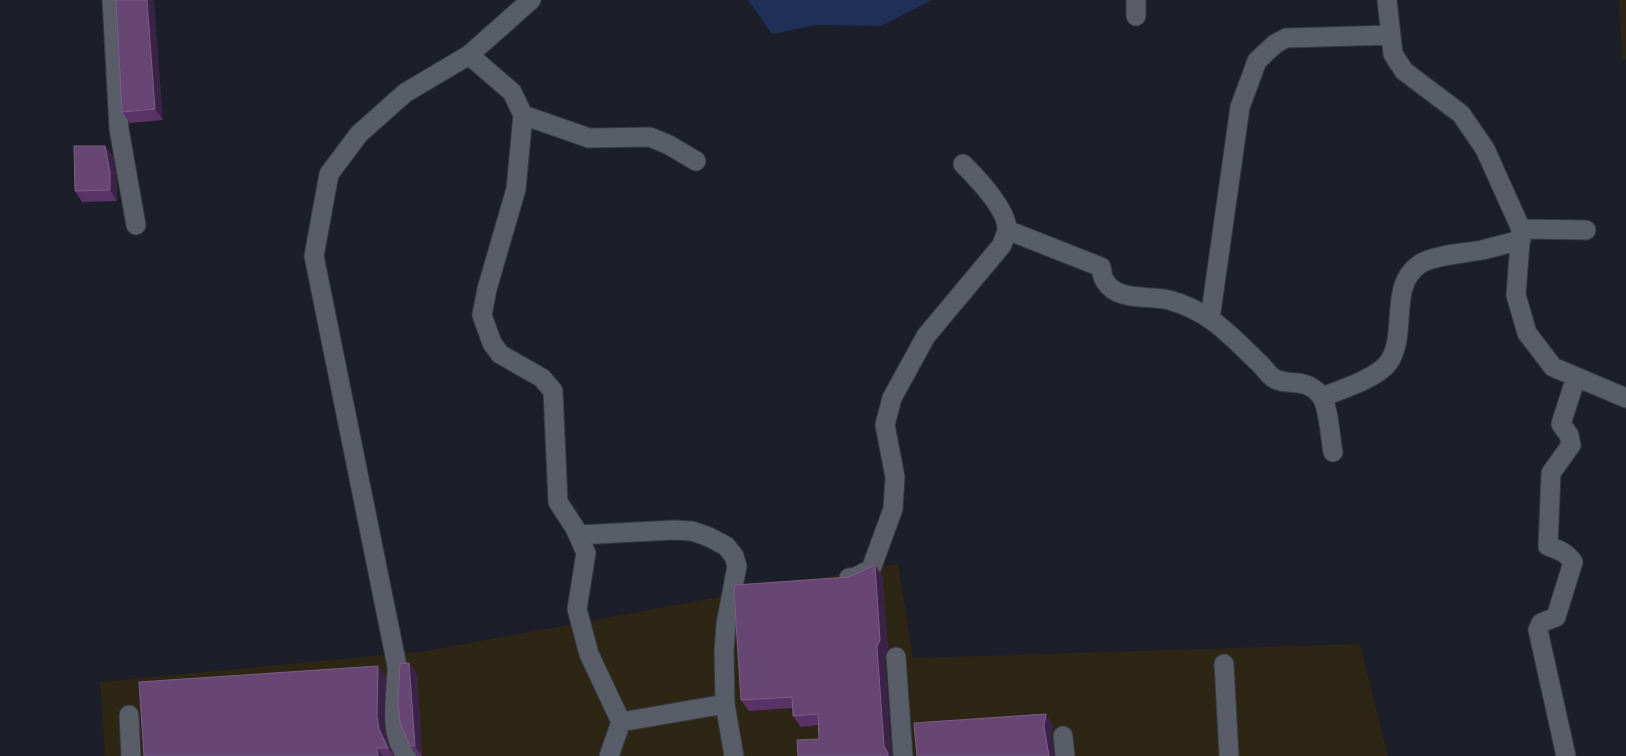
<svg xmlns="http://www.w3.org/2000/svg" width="1626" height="756" font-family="Jost,sans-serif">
<rect width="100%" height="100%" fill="#1c1f29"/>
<path fill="#2d2615" d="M1619 0H1626V59H1622Z
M898 564 913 658 1360 644 1388 756H105L100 682 426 651Z"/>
<path fill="#202f58" d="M748 0H932L881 26 816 25 772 34Z"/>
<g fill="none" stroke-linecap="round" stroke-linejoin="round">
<defs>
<path id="minor" d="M112 0 119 129 136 225
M1136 0V16
M1387 0 1393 54 1404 71 1461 114 1485 149 1521 229 1516 295 1527 333 1553 367 1626 398
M469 55 512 92 523 115 516 189 487 289 482 315 492 343 500 354 542 378 553 391 558 502 575 528 586 553 577 609 589 654 621 722 609 756
M523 115 589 138 650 137 669 145 696 161
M1521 229 1586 230
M1007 230 1101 267C1102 271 1102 277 1105 281 1117 302 1150 295 1169 300 1209 311 1229 334 1258 362 1263 366 1267 373 1272 377 1286 388 1305 375 1321 396 1329 407 1330 438 1333 452
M1210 319 1240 107 1257 61 1275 44 1286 38 1391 35
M1322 397C1340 390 1378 378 1389 362 1408 333 1388 285 1420 264 1433 255 1466 253 1482 250 1495 247 1508 243 1521 240
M578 535 674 530 692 531 709 537 726 546 734 556 737 566 726 624 724 651 725 704
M849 578 856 577 871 569 893 509 895 477 885 425 892 398 926 336 1002 245C1003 241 1006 235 1007 230 1008 210 977 178 963 164
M896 657 903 756
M1224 664 1229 756
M129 715 131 756
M621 722 725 704 734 756
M1063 736 1065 756
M407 756C387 733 397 694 397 666L314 256 329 174 359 134 405 93 469 55 531 0
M1566 756 1538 630 1541 623 1556 617 1573 562C1566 552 1559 550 1548 546L1551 473 1571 445 1569 435 1561 424 1576 377"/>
</defs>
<use href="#minor" stroke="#363940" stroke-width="21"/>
<use href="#minor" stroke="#585d68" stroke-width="19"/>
</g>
<path fill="#5a3366" d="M116 0 163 120 130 123 122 112Z
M113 156 117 182V201L82 202 75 191Z
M882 575 888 650 885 658 819 739 818 725 801 727 793 716V708L749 711 741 700Z
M409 663 417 674 422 756H417L410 746Z
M386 676 384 727 387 740 394 756H144Z"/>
<path fill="#3b2348" d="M147 0H154L163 120 155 109Z
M105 146 113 156 117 182V201L110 190Z
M875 565 882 575 888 650 885 658 892 756H888L884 746 877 647Z
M409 663 417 674 422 756 415 746Z
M378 666 386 676 384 727 387 740 394 756 388 748 379 729 377 716Z
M1046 714 1053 725 1052 737 1055 756H1049L1044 726Z
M377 748 383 756H378Z"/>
<path fill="#684674" stroke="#7b5e86" d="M116 0H147L155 109 122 112Z
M74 146H105L110 172V190L75 191Z
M875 565 880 640 877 647 884 746 888 753V756H798L797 740 819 739 818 714 793 716 792 697 741 700 734 591 735 585 849 577Z
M409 663 415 746H410L400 723 398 702 400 664Z
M378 666 377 716 379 729 388 748H377L378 756H144L139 682Z
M1046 714 1044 726 1049 756H917L914 723Z"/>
</svg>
